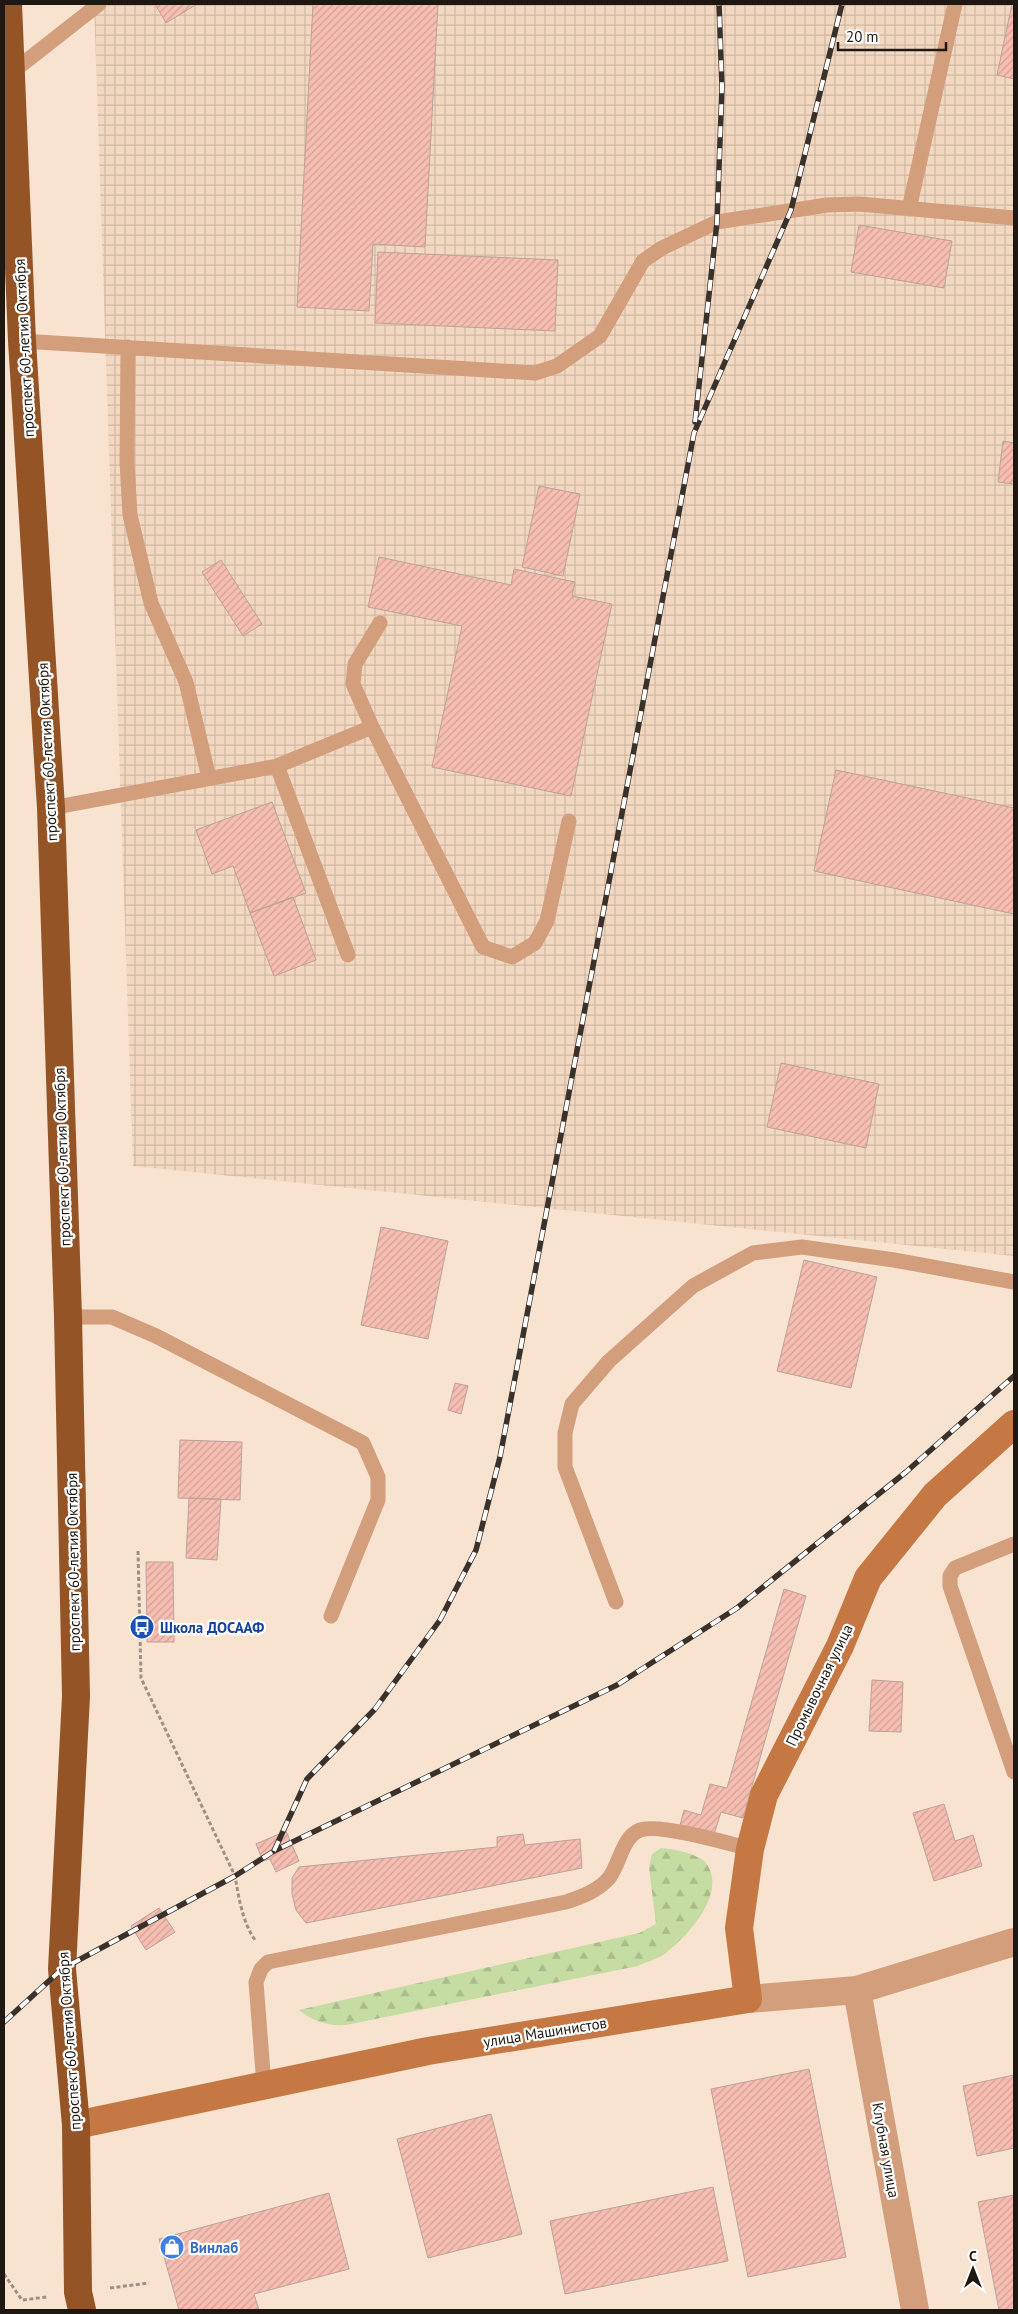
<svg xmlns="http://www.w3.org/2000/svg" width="1018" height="2314" font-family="'PT Sans',sans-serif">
<defs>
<pattern id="industrial-grid" width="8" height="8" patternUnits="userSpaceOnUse" patternTransform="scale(1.25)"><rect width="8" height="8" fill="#f3d8c1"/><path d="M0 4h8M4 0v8" fill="none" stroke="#d0b9a5"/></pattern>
<pattern id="forest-firs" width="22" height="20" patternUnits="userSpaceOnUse" patternTransform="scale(1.25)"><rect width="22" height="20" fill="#c5dca3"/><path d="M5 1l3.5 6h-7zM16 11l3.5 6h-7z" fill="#a9bc8b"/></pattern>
<pattern id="building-hatch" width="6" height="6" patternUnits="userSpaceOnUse" patternTransform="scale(1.25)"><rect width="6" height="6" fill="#f6bdb1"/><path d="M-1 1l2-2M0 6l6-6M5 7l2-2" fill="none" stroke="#d2a297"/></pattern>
</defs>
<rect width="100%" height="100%" fill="#f8e3d1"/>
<path fill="url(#industrial-grid)" d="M94 4H1014V1256L133 1166Z"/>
<path fill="url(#forest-firs)" d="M661 1848C673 1849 696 1853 705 1862 730 1891 686 1939 663 1955 655 1960 646 1962 638 1966L346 2025C328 2026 314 2022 299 2010L639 1933 656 1924 649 1868 652 1854Z"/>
<path fill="url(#building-hatch)" stroke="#bca19c" d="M155 4H197L166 23Z
M313 4H438L425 247 373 244 369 311 297 307Z
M1012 4H1014V79L997 75Z
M859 225 952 241 944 288 851 272Z
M378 252 558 260 555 331 375 323Z
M1003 441 1014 443V484L998 482Z
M539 486 580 494 563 576 522 567Z
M379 557 511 585 514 569 575 582 572 596 612 604 571 796 432 767 462 626 368 607Z
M221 560 262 624 243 636 202 572Z
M836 770 1014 808V914L814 871Z
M272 802 306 893 250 913 233 866 212 874 196 830Z
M293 897 316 960 274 976 250 913Z
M781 1063 879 1084 866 1148 767 1127Z
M381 1227 448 1241 428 1339 361 1325Z
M804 1260 877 1277 851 1388 777 1371Z
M455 1383 468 1386 461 1414 448 1410Z
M180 1440 242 1442 240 1500 178 1498Z
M189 1498 221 1499 217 1560 186 1558Z
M146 1562H173L174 1642H147Z
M784 1589 806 1596 743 1818 721 1812 713 1838 679 1829 684 1810 701 1815 710 1784 727 1788Z
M872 1680 903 1682 901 1732 869 1731Z
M944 1804 955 1841 973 1835 982 1866 934 1881 913 1813Z
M286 1831 299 1861 276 1872 270 1859 263 1861 256 1844Z
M523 1834 525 1845 580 1839 582 1868 306 1923 296 1910 292 1894V1878L299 1867 497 1847V1837Z
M159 1908 175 1932 146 1950 131 1926Z
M809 2069 846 2257 748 2277 711 2089Z
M1014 2075V2148L977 2156 963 2086Z
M491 2114 522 2234 428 2258 397 2139Z
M713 2187 728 2261 565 2294 550 2221Z
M329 2193 349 2269 254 2294 259 2310H179L159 2239Z
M1014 2195V2310H999L978 2202Z"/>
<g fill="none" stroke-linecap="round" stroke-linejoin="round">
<path stroke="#9f9083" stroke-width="3" stroke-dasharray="4 2.5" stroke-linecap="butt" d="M138 1551 141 1678 235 1876C239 1898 242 1921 255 1940
M4 2274 22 2300 47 2297
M110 2288 149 2283"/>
<path stroke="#d39e7c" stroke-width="15" d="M11 73 99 4
M909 209 955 4
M22 341 535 373 557 366 600 336 643 261 662 248 717 222 827 205 859 204 1014 218
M128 347 127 462 130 515 151 603 186 682 209 778
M380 623 355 664 353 684 372 727 483 947 512 957 535 943 547 921 569 821
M277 766 348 955
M51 808 277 766 372 727
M68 1317H112L156 1336 363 1443 378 1477V1500L331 1616
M1014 1544 955 1568 950 1576V1586L1014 1772
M616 1602 565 1467V1433L572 1404 609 1361 693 1286 753 1253 802 1247 894 1260 1014 1282
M264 2086 256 1982 261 1969 268 1962 566 1902C581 1897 598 1891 609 1878 620 1864 622 1837 640 1830 659 1823 728 1843 750 1849"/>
<path stroke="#d39e7c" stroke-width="28" d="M857 1990 915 2310
M748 1999 857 1990 1014 1942"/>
<path stroke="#c57843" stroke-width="28" d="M76 2125 428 2051 748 1999 739 1928 750 1849 764 1795 840 1646 868 1578 935 1495 1014 1424"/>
<path stroke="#945426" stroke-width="28" d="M8 4 22 341 51 808 68 1317 76 1696 62 1969 76 2125 78 2292 82 2310"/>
<defs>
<path id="rail" d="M695 422 717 222 722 87 719 4
M274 1851 307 1779 375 1709 440 1620 476 1550 500 1457 694 433 791 210 842 4
M4 2022 62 1969 235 1876 274 1851 617 1685 737 1608 906 1472 1014 1376"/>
</defs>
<use href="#rail" stroke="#3a312a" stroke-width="5.5"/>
<use href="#rail" stroke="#fff" stroke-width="4" stroke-dasharray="11" stroke-linecap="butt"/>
</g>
<defs>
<symbol id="bus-disc" viewBox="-11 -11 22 22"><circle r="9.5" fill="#1a4fb4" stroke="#fff"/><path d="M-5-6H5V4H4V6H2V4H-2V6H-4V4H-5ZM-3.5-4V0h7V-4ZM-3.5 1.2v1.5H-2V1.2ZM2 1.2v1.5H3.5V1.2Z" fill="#fff"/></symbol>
<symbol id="shop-disc" viewBox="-11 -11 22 22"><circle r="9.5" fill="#3f7fe0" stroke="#fff"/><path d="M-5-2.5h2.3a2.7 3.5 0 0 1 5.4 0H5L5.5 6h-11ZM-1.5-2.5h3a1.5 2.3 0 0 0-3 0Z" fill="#fff"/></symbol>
</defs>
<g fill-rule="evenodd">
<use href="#bus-disc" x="128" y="1613" width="28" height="28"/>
<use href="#shop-disc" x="158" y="2233" width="28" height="28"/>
</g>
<g text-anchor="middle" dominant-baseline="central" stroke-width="4.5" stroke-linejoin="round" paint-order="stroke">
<g font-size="15" fill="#1f1812" stroke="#fff">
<text transform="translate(24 348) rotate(-93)">проспект 60-летия Октября</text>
<text transform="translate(47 752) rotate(-93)">проспект 60-летия Октября</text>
<text transform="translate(62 1157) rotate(-92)">проспект 60-летия Октября</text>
<text transform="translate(73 1562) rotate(-91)">проспект 60-летия Октября</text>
<text transform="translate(819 1685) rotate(-64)">Промывочная улица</text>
<text transform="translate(545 2032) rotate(-9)">улица Машинистов</text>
<text transform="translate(69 2041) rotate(-94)">проспект 60-летия Октября</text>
<text transform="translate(886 2150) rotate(80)">Клубная улица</text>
</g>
<g font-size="15" font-weight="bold" fill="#164399" stroke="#fff" text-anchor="start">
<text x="160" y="1627">Школа ДОСААФ</text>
</g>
<g font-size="15" font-weight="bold" fill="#366cbe" stroke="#fff" text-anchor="start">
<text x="190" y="2247">Винлаб</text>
</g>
</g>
<rect width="1018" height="2314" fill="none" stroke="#1f1812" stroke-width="10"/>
<g transform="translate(973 2269)" stroke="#ffffff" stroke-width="4" paint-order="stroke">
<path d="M0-4L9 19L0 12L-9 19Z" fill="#1f1812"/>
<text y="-8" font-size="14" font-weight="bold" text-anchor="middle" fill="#1f1812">С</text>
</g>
<path d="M838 42v8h108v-8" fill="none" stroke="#1f1812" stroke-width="2.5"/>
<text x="846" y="42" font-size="15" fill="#1f1812" stroke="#ffffff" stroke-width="4" paint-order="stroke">20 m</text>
</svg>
